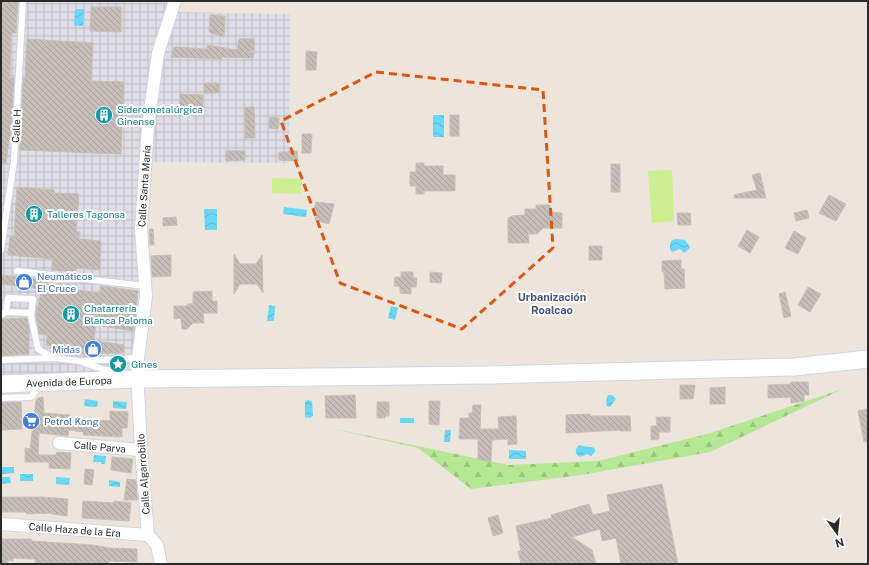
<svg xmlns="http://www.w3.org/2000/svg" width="869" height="565" font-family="'Public Sans',sans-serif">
<defs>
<pattern id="industrial-grid" width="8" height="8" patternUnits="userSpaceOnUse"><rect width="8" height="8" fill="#dedce5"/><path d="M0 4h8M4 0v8" fill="none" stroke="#bfbdc5"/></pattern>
<pattern id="forest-firs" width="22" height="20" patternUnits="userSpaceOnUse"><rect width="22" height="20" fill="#b5e794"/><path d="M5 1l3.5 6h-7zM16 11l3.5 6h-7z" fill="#9cc680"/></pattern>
<pattern id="water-waves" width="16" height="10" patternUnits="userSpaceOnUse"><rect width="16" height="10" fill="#67d8f5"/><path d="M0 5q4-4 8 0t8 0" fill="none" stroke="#5abad2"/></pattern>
<pattern id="building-back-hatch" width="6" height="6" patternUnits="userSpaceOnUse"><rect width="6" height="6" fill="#c5beb8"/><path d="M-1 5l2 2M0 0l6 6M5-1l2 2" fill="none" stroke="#a9a39e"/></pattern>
</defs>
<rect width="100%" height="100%" fill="#ede4db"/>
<path fill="url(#industrial-grid)" d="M1 1H173L172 12 290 14 289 163 147 162 143 201 134 378 1 379Z"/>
<path fill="url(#forest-firs)" d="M843 389 710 452 581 475 471 489 418 448 325 427 509 465 598 461 707 434Z"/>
<path fill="#ccef8f" d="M672 170 674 221 652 223 648 171Z
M272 178 302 179 301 194 272 193Z"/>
<path fill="url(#water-waves)" d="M75 9H84L83 26 74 25Z
M433 115H444V137H433Z
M284 207 307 210 306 217 283 214Z
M204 209H217V230H205Z
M677 239 685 240 690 247 688 250 684 253 680 249 672 252 670 249V244L672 240Z
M269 305 275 306 274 321H267Z
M391 306 398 308 395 320 388 318Z
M608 395H612L616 399 610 407 607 406 606 401Z
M85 399 98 401 97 407 84 406Z
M307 400 312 401 313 416 310 418 305 417V402Z
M113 401 127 402 126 409 113 408Z
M400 418H414V423H400Z
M445 430H451L450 442H444Z
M579 445 587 447H592L595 449V452L591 456 587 454 580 457C575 454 574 450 579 445Z
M509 450 526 451V459H509Z
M94 455 106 456 105 464H102L101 462H93Z
M2 467H14V473L2 474Z
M20 474H33V481H20Z
M1 477H10L11 483 1 484Z
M56 477 70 478 69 485 56 484Z
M109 480 120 482V487L109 486Z"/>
<path fill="url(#building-back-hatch)" stroke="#c8c0b5" d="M1 1H18L16 33H11L10 78H14L11 140H9L6 164 1 163Z
M91 7H121V32L90 31Z
M210 15H219V16H225L224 37 209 32Z
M27 39 93 43 91 81 124 82 121 154 20 150 23 78H25Z
M239 39H254V51H249V52L254 53 253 58 222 57 221 59 171 57 174 47 207 49V45L237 50Z
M306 51 317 52 316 70H306Z
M204 83H219V93H204Z
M180 94 203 95V111L179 110Z
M245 107H254L255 138H245Z
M450 115H459V136H450Z
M270 117 279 118 278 129 269 128Z
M302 134H312L311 153H302Z
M226 151H245V160L226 161Z
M289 151H297L298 161 279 160V152H289Z
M416 163H424V166H443V175H455V191H424V194H416V186H410V172H416Z
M611 164H620V192H611Z
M760 173 766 198H734V195L757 190 752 175Z
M17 187 54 190V193L79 194 76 232H80L79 239 101 241 100 270 76 268V272L52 270 53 259 8 255 10 237H14Z
M829 195 846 204 836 221 819 213Z
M316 202 334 204 329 224 315 220 317 213 313 212Z
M536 205H550V212L562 213V228H543L537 234H528L529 243H508V218L512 216 525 215V209H536Z
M807 210 809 218 796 221 794 213Z
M677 213H690L691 225H678Z
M176 217 177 225 163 226V218Z
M149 229H153L154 245H150Z
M747 230 759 237 750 253 738 246Z
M794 231 806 238 798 254 785 248Z
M589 246H602V260H589Z
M234 254 240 264H256L262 255 263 293 257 284H240L234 294Z
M171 255V276L152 277 151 256Z
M681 260V269H684L685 288 665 289 664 272H662V261Z
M401 272H413V278H417L416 287H411V294L400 293V287L394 286 395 277H401Z
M430 272 442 273 441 283 430 282Z
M1 275 48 280 47 286 100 293 101 286 138 291 134 331 96 325 94 341 124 345 123 353 72 354 46 345 47 335 39 334 36 318 41 289 1 284Z
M808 287 821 294 810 312 798 305Z
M212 291V301H217V313H203L204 323H193L187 329H182L181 318 174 319V306H187V304H193V292Z
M785 292 791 316 784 318 779 294Z
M27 318 30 333H29V354L1 356V319Z
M791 382H808L809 395H804V401L791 403V397L768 398V385L791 384Z
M680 385H695L693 399H680Z
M725 387V404H710V388Z
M355 395 356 418H326L325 396Z
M43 397 44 413 70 415V417L110 421V411L128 412 127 428H122V437L83 435 84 432 69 430 68 436 39 433 38 455H56L57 452 71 453 70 469 49 468V462H25V448L30 449 36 400 38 398Z
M429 401H440L439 425 429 424Z
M1 402H21L22 429 2 430V424H1Z
M377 402H389V416H385V418H377Z
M473 405H481L480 429H499L498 417 516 416 517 444 508 445V439L492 440 491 462 478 459V439H459L460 418H469V413H472Z
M868 409V442H864L858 411Z
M590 414V416H630L631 431H620V430L566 433V415Z
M656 417H670V432H659V439L651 440V426H657Z
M112 457 133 459 131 473 111 470Z
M85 469 94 470 92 485 84 484Z
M127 479 136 480 138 500H124Z
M662 484 678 564H621L616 538 602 541 600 529 572 537 592 550 596 564H521L518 551H521L516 526 552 518 551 515 589 504 593 515 610 511 607 495Z
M2 497H42L68 499 67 516 52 514V513L27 514 26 512H2Z
M83 501 114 503V501L131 503 129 521 82 518Z
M498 515 503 533 493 536 488 518Z
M1 539H31V541L93 545 110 548 137 549V562L109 561 108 564H43L35 563V559L13 558V561L8 560V564L1 563Z"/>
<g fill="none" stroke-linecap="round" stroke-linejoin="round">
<defs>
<path id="lane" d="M1 250 14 161 23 1
M17 271 145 286
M6 312 31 313
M1 315 6 312 8 298 33 299 31 316 38 349 54 358
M1 360 55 358 79 361 102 369 119 373
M84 361 138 358
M1 398 31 397 40 386"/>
<g id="street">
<path id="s1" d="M59 443 141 450"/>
<path id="s2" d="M1 524 148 535"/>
<path id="s3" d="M161 564 157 545 148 535 141 450 138 390V358L146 296 141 229 148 126 158 53 175 1"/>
</g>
<g id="secondary">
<path id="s4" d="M1 384 138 379 488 375 794 367 868 359"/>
</g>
</defs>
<use href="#lane" stroke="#d0d5e4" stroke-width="8"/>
<use href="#street" stroke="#d0d5e4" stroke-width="14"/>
<use href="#secondary" stroke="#d0d5e4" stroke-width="19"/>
<use href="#lane" stroke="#fff" stroke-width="6"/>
<use href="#street" stroke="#fff" stroke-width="12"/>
<use href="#secondary" stroke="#fff" stroke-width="17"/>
</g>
<path fill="none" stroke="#de570e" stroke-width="3" stroke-dasharray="8 5" stroke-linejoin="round" d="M376 72 543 90 553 248 462 329 340 283 281 121Z"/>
<defs>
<symbol id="building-disc" viewBox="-11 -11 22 22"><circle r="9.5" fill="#0f9aa8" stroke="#fff"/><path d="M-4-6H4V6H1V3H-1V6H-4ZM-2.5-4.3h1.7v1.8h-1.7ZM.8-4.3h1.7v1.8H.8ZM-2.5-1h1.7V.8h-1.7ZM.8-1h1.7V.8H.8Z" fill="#fff"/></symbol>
<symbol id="shop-disc" viewBox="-11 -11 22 22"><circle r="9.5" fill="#3f7fe0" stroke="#fff"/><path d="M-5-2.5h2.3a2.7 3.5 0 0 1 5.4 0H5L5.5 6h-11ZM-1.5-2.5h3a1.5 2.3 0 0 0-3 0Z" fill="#fff"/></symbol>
<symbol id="sight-disc" viewBox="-11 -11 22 22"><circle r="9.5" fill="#0f9aa8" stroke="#fff"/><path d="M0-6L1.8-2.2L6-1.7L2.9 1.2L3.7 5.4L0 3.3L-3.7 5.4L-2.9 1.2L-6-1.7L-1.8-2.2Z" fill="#fff"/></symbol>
<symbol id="supermarket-disc" viewBox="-11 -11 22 22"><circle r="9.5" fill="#3f7fe0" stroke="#fff"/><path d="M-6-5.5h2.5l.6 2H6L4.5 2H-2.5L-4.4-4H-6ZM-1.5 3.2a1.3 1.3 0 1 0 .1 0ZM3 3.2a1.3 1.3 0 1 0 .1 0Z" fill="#fff"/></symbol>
</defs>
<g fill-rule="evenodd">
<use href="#building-disc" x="94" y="105" width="20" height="20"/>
<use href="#building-disc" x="24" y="204" width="20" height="20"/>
<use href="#shop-disc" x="14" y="272" width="20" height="20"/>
<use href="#building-disc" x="61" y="304" width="20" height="20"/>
<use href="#shop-disc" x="83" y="339" width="20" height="20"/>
<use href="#sight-disc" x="108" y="354" width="20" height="20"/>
<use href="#supermarket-disc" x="21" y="411" width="20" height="20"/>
</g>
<g text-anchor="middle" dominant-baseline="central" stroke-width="4" stroke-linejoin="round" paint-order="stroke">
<g font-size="10" fill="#0d838f" stroke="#fff" text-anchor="start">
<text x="117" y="109">Siderometalúrgica<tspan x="117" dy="12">Ginense</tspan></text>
<text x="47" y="214">Talleres Tagonsa</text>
<text x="84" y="308">Chatarrería<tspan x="84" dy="12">Blanca Paloma</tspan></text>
<text x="131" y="364">Gines</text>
</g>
<g font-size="10" fill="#2a2a2a" stroke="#fff">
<text transform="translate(16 126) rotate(-87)">Calle H</text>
<text stroke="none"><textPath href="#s3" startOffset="383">Calle Santa María</textPath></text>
<text stroke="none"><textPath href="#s4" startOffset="68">Avenida de Europa</textPath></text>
<text stroke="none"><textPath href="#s1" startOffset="41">Calle Parva</textPath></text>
<text transform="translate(143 474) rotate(-94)">Calle Algarrobillo</text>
<text stroke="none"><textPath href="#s2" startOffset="74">Calle Haza de la Era</textPath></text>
</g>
<g font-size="10" fill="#366cbe" stroke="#fff" text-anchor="start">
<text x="37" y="276">Neumáticos<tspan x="37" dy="12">El Cruce</tspan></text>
<text x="80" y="349" text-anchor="end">Midas</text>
<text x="44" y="421">Petrol Kong</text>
</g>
<g font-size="11" font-weight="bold" fill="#48547d" stroke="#fff">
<text x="552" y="297">Urbanización<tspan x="552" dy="13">Roalcao</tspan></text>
</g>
</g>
<rect width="869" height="565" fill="none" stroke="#2a2a2a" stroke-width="4"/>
<g transform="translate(837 533) rotate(165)" stroke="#ffffff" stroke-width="3" paint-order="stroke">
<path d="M0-3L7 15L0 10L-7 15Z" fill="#2a2a2a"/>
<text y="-6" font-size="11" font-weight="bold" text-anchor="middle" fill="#2a2a2a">N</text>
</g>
</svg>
